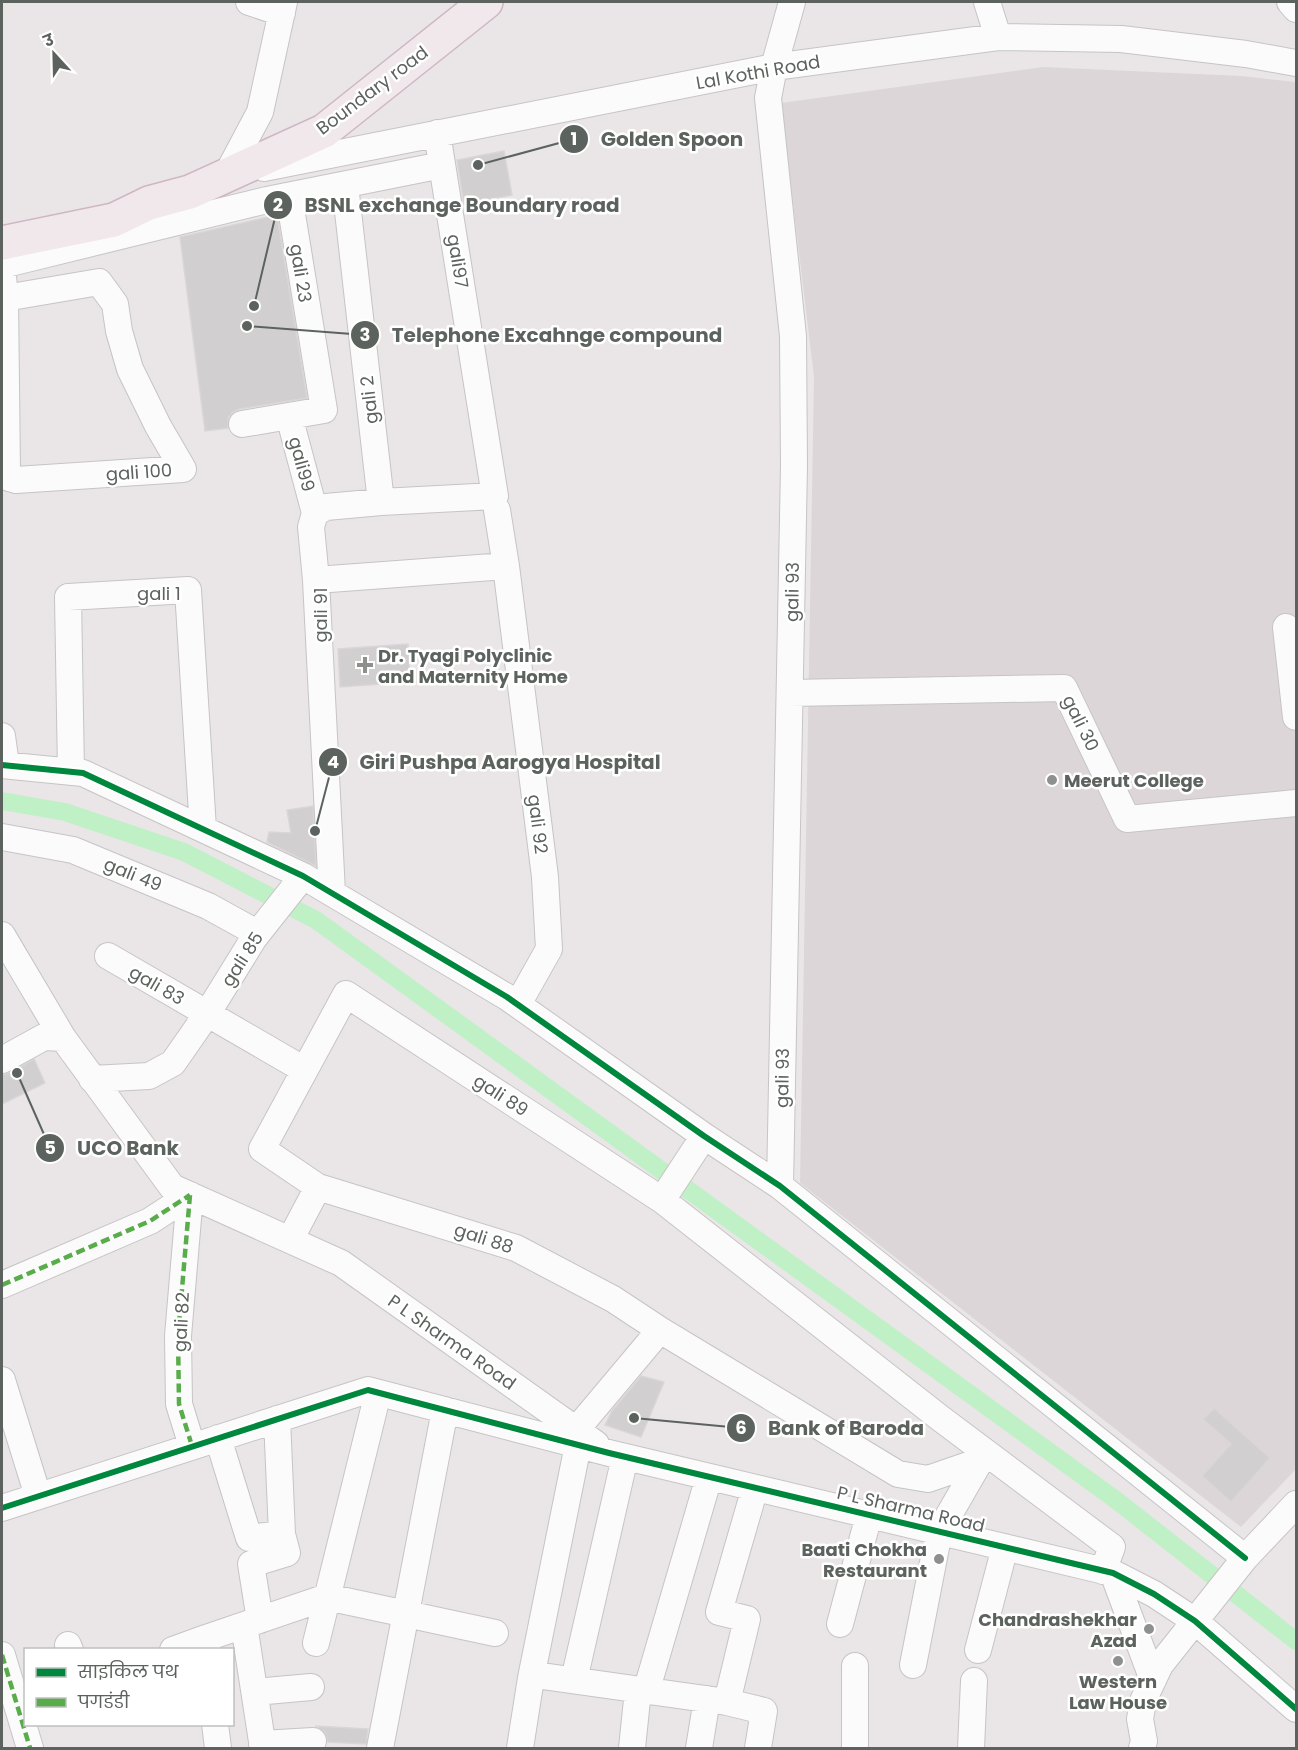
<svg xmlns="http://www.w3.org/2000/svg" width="1298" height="1750" font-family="Poppins,'Noto Sans Devanagari',sans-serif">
<rect width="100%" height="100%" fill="#eae6e8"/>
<path fill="#dcd6d8" d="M1043 67 1241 76 1296 82V1469L1241 1527 800 1183 814 377 781 103Z"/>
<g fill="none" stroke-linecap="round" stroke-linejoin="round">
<path stroke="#bff0c6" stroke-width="18" d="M2 801 65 812 184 852 316 920 1116 1500 1296 1641"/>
</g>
<path fill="#d2cfd0" stroke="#dad5d8" stroke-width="1.5" d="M504 151 512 195 464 204 457 160Z
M277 215 307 398 239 409 233 412 228 418V428L205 431 180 237Z
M408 644 410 682 340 687 338 649Z
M313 806 316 866 267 842 269 832 291 833 287 810Z
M34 1059 45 1083 2 1104V1075L9 1073Z
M641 1376 664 1382 641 1437 605 1425 612 1411Z
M1214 1408 1270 1458 1231 1502 1202 1476 1231 1444 1203 1419Z
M316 1727V1726L368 1729 366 1744 328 1742 325 1732Z"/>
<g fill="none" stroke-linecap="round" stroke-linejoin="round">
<defs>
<path id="minor" d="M249 2 282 13
M987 2 998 37
M1290 2 1296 9
M264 168 774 67 998 37 1121 39 1246 54 1296 63
M226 176 260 112 284 2
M345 185 381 502 495 496 437 133
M2 265 267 200 442 165
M2 266 5 298 7 471 9 478 16 480 183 469 158 426 130 369 119 331 115 304 99 282 5 298
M289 416 315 513
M242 424 324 410 289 196
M506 566 545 877 549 949 518 1004
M316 580 311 527 315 513 326 507 381 502
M1286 627 1296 717
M790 693 1064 688 1127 819 1296 803
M2 736 6 765
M2 765 83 773 303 876 507 997 704 1136 780 1186 1245 1558
M71 772 68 597 188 590 203 829
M2 837 73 850 208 906 257 933
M332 893 316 580 506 566 497 510
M2 935 63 1038 172 1187 341 1263 596 1444
M108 956 296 1065 306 1067
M2 1060 44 1037 63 1038
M92 1079 149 1076 173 1063 207 1014 254 938 303 876
M704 1136 662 1200 346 994 262 1149 318 1187 516 1248 613 1299 660 1330 898 1474 928 1479 980 1461
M780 1186 794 466 793 336 768 98 774 67 792 2
M190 1195 178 1336 179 1404 192 1446
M662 1200 940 1418 1112 1547 1103 1571
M290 1240 318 1187
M2 1285 150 1221 190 1195
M2 1380 38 1496
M576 1430 660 1330
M218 1438 249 1538 282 1534 277 1419
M2 1508 368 1390 609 1453 1113 1573 1154 1594 1195 1621 1296 1709
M1113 1573 1153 1680
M260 1620 251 1564 287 1553 282 1534
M840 1624 869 1515
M244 1625 263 1748
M316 1643 378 1393
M68 1645 70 1650
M173 1650 206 1638
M207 1650 206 1638 327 1597 495 1633
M978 1650 1005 1547
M2 1655 30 1748
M913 1665 939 1532 980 1461
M531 1678 578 1445
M574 1680 625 1457
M255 1692 311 1687
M646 1692 709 1477
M727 1702 747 1619 719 1612 755 1488
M215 1724 218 1748
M262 1744 313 1741
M380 1748 445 1410
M520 1748 531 1678 542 1676 727 1702 764 1711 758 1748
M632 1748 638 1690
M699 1748 707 1699
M855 1748V1666
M971 1748 974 1681
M1142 1748 1144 1741 1140 1719 1143 1701 1160 1665 1245 1558 1296 1504"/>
<path id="major" d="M2 243 114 220 149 203 190 192 324 131 486 2"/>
</defs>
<use href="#minor" stroke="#c6c4c5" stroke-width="28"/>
<use href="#major" stroke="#cfb6c4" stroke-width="36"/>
<use href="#minor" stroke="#fcfbfc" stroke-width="26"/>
<use href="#major" stroke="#f1e8eb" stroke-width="33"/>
<path stroke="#59ac4a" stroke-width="4.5" stroke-dasharray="9 4.5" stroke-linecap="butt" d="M190 1195 178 1336 179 1404 192 1446
M2 1285 150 1221 190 1195
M2 1655 30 1748"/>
<defs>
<path id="cycleway" d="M2 765 83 773 303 876 507 997 704 1136 780 1186 1245 1558
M2 1508 368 1390 609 1453 1113 1573 1154 1594 1195 1621 1296 1709"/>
</defs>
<use href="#cycleway" stroke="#fff" stroke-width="10"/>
<use href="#cycleway" stroke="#00873e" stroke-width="6"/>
</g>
<g fill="#8e908e" stroke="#fff" stroke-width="2">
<path d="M362 656h6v6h6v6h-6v6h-6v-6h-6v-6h6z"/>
<circle cx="1052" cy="780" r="6"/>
<circle cx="939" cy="1559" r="6"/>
<circle cx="1149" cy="1629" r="6"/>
<circle cx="1118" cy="1661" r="6"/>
</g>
<g text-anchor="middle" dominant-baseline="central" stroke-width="5" stroke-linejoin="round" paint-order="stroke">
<g font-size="18" fill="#5c625d" stroke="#fff">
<text transform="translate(758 72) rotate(-10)">Lal Kothi Road</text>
<text transform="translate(372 90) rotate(-37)">Boundary road</text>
<text transform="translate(458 261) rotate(81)">gali97</text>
<text transform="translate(301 273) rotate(81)">gali 23</text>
<text transform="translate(369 400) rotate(-96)">gali 2</text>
<text transform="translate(302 464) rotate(75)">gali99</text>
<text transform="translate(139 472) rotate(-4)">gali 100</text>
<text transform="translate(792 592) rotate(-89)">gali 93</text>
<text x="159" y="593">gali 1</text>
<text transform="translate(320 615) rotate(-90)">gali 91</text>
<text transform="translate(1081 723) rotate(64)">gali 30</text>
<text transform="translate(538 824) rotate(83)">gali 92</text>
<text transform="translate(133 874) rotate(22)">gali 49</text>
<text transform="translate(242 959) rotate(-57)">gali 85</text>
<text transform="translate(157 985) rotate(30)">gali 83</text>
<text transform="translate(782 1078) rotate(-89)">gali 93</text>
<text transform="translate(501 1095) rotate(33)">gali 89</text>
<text transform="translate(484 1238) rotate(18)">gali 88</text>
<text transform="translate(181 1322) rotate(-87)">gali 82</text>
<text transform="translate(452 1342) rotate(35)">P L Sharma Road</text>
<text transform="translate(911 1509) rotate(13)">P L Sharma Road</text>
</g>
<g font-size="18" font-weight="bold" fill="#5c625d" stroke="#fff" text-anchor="start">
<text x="378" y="655">Dr. Tyagi Polyclinic<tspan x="378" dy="21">and Maternity Home</tspan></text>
<text x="1064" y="780">Meerut College</text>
<text x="927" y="1549" text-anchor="end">Baati Chokha<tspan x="927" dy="21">Restaurant</tspan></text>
<text x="1137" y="1619" text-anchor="end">Chandrashekhar<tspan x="1137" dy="21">Azad</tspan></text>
<text x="1118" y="1681" text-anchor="middle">Western<tspan x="1118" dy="21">Law House</tspan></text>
</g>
</g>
<path fill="none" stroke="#5c625d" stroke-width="2" d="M478 165L574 139M254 306L278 205M247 326L365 335M315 831L333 762M17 1073L50 1148M634 1418L741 1428"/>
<g fill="#5c625d" stroke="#fff" stroke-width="2">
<circle cx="478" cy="165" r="6"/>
<circle cx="254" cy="306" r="6"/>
<circle cx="247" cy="326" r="6"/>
<circle cx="315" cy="831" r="6"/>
<circle cx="17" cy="1073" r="6"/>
<circle cx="634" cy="1418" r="6"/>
<circle cx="574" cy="139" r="15"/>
<circle cx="278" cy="205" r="15"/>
<circle cx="365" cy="335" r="15"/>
<circle cx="333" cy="762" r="15"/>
<circle cx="50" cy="1148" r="15"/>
<circle cx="741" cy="1428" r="15"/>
</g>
<g font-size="18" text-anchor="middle" font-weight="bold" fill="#fff">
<text x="574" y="145">1</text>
<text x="278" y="211">2</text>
<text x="365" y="341">3</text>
<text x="333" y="768">4</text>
<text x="50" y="1154">5</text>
<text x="741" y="1434">6</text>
</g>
<g font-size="20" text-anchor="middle" font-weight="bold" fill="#5c625d" stroke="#fff" stroke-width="5" stroke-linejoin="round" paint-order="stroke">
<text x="672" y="146">Golden Spoon</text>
<text x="462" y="212">BSNL exchange Boundary road</text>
<text x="557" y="342">Telephone Excahnge compound</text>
<text x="510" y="769">Giri Pushpa Aarogya Hospital</text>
<text x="128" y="1155">UCO Bank</text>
<text x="846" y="1435">Bank of Baroda</text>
</g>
<rect width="1298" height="1750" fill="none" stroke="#5c625d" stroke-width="6"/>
<rect x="24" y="1648" width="210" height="78" fill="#ffffff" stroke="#bec0be" stroke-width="1.5"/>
<rect x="36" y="1668" width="30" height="9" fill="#00873e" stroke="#bec0be" stroke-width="1.5"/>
<text x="78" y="1678" font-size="18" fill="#5c625d">साइकिल पथ</text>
<rect x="36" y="1698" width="30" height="9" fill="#59ac4a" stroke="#bec0be" stroke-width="1.5"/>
<text x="78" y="1708" font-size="18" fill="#5c625d">पगडंडी</text>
<g transform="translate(54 54) rotate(338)" stroke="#ffffff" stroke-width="4.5" paint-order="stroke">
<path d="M0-4.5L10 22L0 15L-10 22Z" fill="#5c625d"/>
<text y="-9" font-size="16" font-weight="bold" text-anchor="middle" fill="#5c625d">उ</text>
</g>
</svg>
